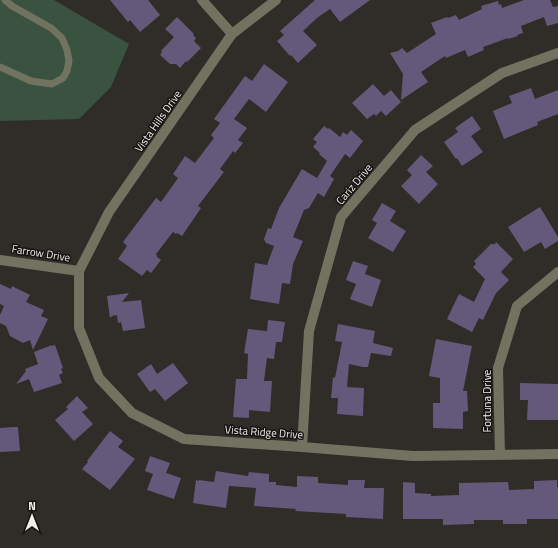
<svg xmlns="http://www.w3.org/2000/svg" width="558" height="548" font-family="'Titillium Web',sans-serif">
<rect width="100%" height="100%" fill="#302c27"/>
<path fill="#3a5240" d="M0 0H54L129 44 111 87 79 119 0 121Z"/>
<path fill="#64597b" d="M110 0H148L160 15 140 32 130 20 128 22Z
M315 0H370L340 22 330 9 317 18 303 31 317 45 298 63 291 55 290 56 277 41 284 35 280 31Z
M524 0H550L553 7 558 6V23L547 26 544 17 521 26 523 33 517 35 518 36 508 39V38L483 47 484 50 468 57 465 50 446 58 445 56 421 72 428 82 401 100 403 74 390 53 398 51 402 48 407 53 436 34 431 23 447 17 448 18 456 15 459 20 482 9 481 6 498 1 499 5 501 4 502 8Z
M177 17 194 34 193 35 196 38 194 41 201 48 187 62 186 61 180 68 176 64H170L160 55 162 52 161 51 174 37 165 29Z
M264 64 288 82 266 112 249 99 234 119 247 128 238 140 243 143 235 153 233 151 220 169 224 172 198 206 201 208 182 236 177 233 176 234 173 232 156 254 157 256V257L161 260 151 273 147 270 142 276 118 259 127 246 123 242 156 198 161 202 178 178 173 174 185 156 195 163 214 138 211 135 220 123 214 119 245 76 252 81Z
M373 84 384 96 391 90 401 102 386 116 381 111 376 116 374 114 367 119 352 103Z
M531 88 535 99 558 90V114L537 122 538 125 504 139 493 111 512 103 509 96Z
M472 116 481 129 471 136 483 152 462 166 457 158 456 159 444 142 458 132 455 128Z
M324 126 328 129 329 128 340 137 343 132 347 135 351 130 363 141 350 158 345 154 330 176 334 179 324 197 318 193 309 208 304 210 293 237 303 241 293 264 290 284 282 283 279 304 250 299 255 263 267 265 274 246 266 243 264 239 268 228 271 229 279 208 302 169 317 178 327 161 319 154 320 153 313 147 317 142 313 139Z
M421 155 433 166 426 172 438 184 419 204 401 186 412 175 407 170Z
M382 203 396 211 390 221 406 231 393 252 368 238 377 223 372 220Z
M540 207 558 237V241L545 249 541 242 524 252 508 227Z
M496 242 513 259 501 272 509 280 496 293 483 320 479 318 472 332 447 319 459 294 474 302 485 279 473 267 476 264 474 261 491 244H495Z
M353 261 368 266 365 274 381 280 372 307 350 299 356 284 346 280Z
M0 284 11 289 12 286 30 295 26 302 44 310 41 316 48 319 33 350 30 340 23 343 10 336 6 326 0 323V315L4 306 0 304Z
M129 293 122 302 141 300 145 328 123 331 121 322 118 323 117 315 112 316 110 318 107 296Z
M268 320 285 322 282 342H276L274 359 267 358 264 381H272L270 412 249 410V418L233 417 236 379H247L248 354 244 353 248 329 267 331Z
M338 324 375 331 373 343 393 348 391 356 371 353 368 367H363L349 364 347 387 364 388 363 416 337 414 338 398H331L333 377 335 378 342 342 335 341Z
M436 339 472 346 463 391H467L468 411 463 412V429L433 428V403H440V378L429 376Z
M52 345V346L55 345 63 368 61 369 63 373 59 375 62 383 34 392 29 379 16 384 26 371 25 369 38 364 34 352Z
M173 363 188 383 165 401 155 389 150 392 137 374 151 364 157 374Z
M520 383 558 384V420H527L528 400H520Z
M77 396 88 408 82 412 93 424 74 441 55 420 68 409 66 407Z
M14 427H18L20 451 0 452V428Z
M110 431 123 441 118 447 135 459 110 490 82 469 88 462 87 461Z
M150 456 170 463 166 473 181 478 174 499 147 490 153 474 145 471Z
M216 471 248 476 249 472 269 474V482H276V485L297 487V476L318 477V483L348 485V480H365L364 488H384L383 519 346 517V514L295 511 296 509 254 506 256 488 229 486 226 508 193 503 196 480 199 481V480L214 482Z
M557 480V487H558V519H527V524H503V520H474V524L443 525V519H403V482L415 483V493L431 494V496L459 495V483L508 482 509 490 534 489V481Z"/>
<g fill="none" stroke-linecap="round" stroke-linejoin="round">
<path stroke="#727261" stroke-width="7" d="M0 67 31 81 52 84 63 78 67 71 69 61 67 50 62 38 51 28 12 6 5 0"/>
<path stroke="#727261" stroke-width="10" d="M202 0 232 34
M276 0 232 34 109 212 79 271V328L99 378 132 413 184 439 302 447 413 456 558 454
M0 260 79 271
M302 447 309 331 341 217 415 130 502 73 558 53
M500 455 498 368 517 306 558 272"/>
</g>
<g text-anchor="middle" dominant-baseline="central" stroke-width="3" stroke-linejoin="round" paint-order="stroke">
<g font-size="11" fill="#f1eeeb" stroke="#161412">
<text transform="translate(158 121) rotate(-55)">Vista Hills Drive</text>
<text transform="translate(354 184) rotate(-50)">Cariz Drive</text>
<text transform="translate(41 253) rotate(9)">Farrow Drive</text>
<text transform="translate(487 401) rotate(-90)">Fortuna Drive</text>
<text transform="translate(264 432) rotate(4)">Vista Ridge Drive</text>
</g>
</g>
<g transform="translate(32 516)" stroke="#161412" stroke-width="3" paint-order="stroke">
<path d="M0-3L7 15L0 10L-7 15Z" fill="#f1eeeb"/>
<text y="-6" font-size="11" font-weight="bold" text-anchor="middle" fill="#f1eeeb">N</text>
</g>
</svg>
